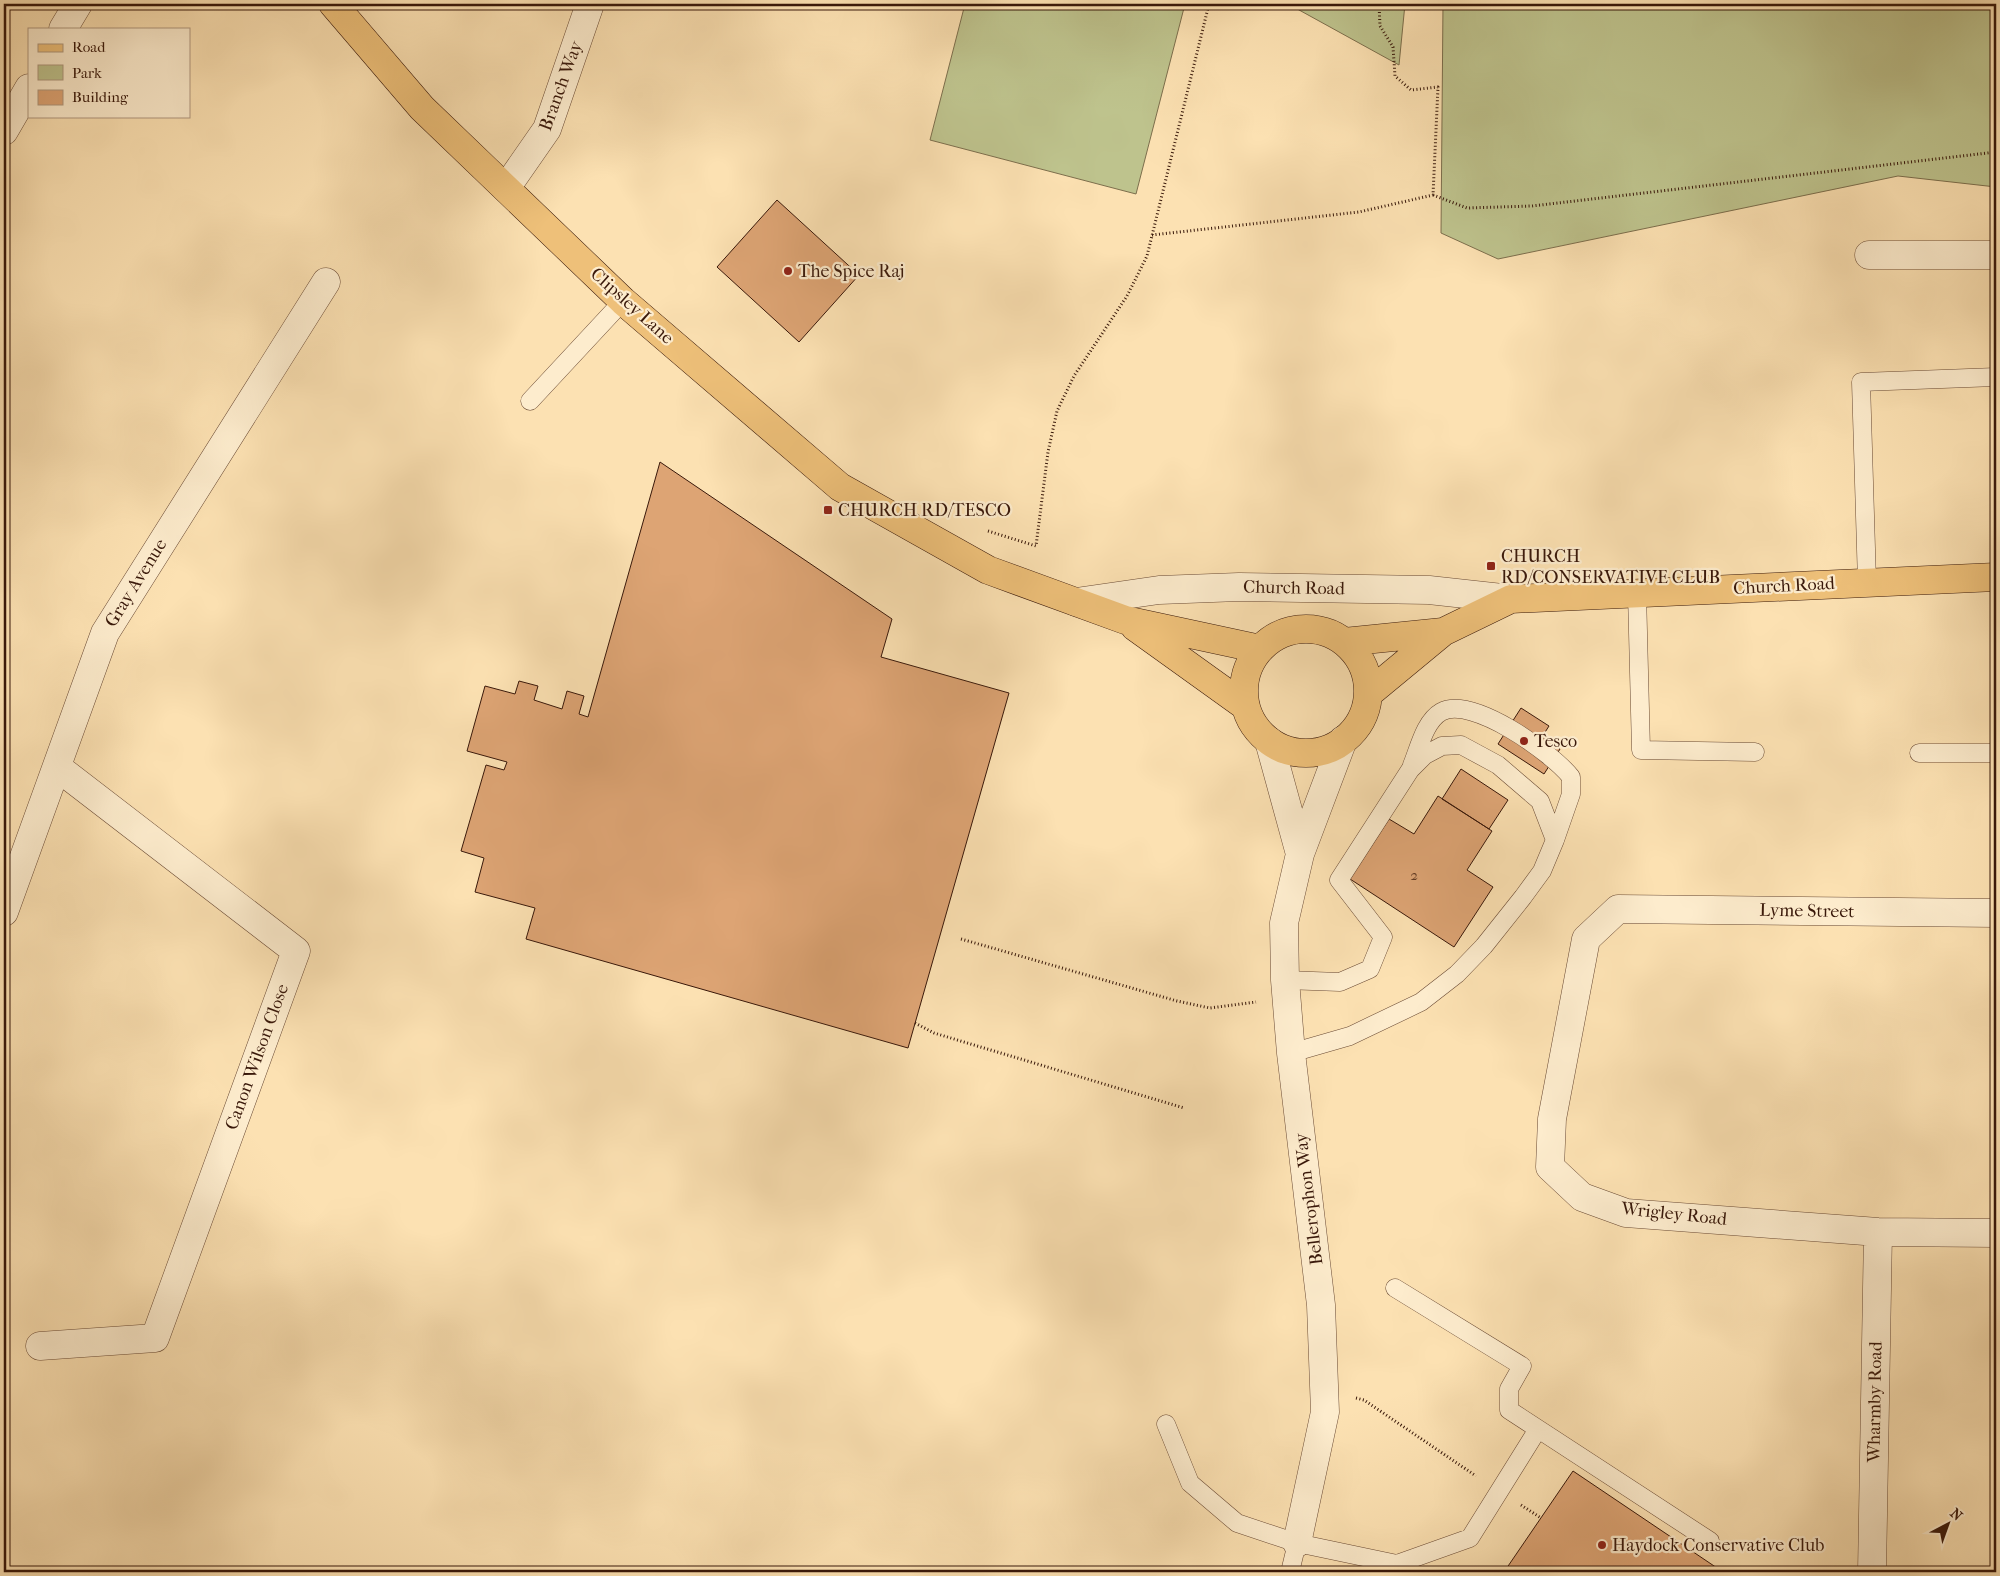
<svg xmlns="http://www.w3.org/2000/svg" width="2000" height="1576" font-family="'IM FELL French Canon',serif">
<rect width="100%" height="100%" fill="#fce1b2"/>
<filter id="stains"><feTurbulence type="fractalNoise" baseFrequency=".004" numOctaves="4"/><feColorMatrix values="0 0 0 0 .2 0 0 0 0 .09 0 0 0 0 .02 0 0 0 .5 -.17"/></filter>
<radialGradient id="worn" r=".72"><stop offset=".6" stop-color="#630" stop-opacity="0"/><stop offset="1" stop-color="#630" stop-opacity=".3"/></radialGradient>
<path fill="#bec38d" stroke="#7c6e4c" d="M965 4H1185L1136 194 930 140Z
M1290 4H1405L1399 65 1290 5Z
M1443 4H1996V187L1898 176 1498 259 1441 233Z"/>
<path fill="#dda474" stroke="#39180a" d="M777 200 859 275 799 342 717 267Z
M660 462 892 619 881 657 1009 693 908 1048 526 939 535 908 475 892 484 858 461 851 486 765 504 770 507 762 467 751 485 686 515 694 519 681 538 686 534 700 562 709 567 691 584 696 579 714 588 717Z
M1521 708 1549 726 1542 737 1560 749 1544 774 1498 744Z
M1461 769 1508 800 1489 829 1442 799Z
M1438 796 1492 831 1467 870 1493 887 1454 947 1350 879 1389 819 1414 834Z
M1573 1471 1723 1572H1504Z"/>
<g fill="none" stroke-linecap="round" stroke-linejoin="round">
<defs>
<path id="lane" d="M530 401 623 301
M1867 582 1861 382 1996 377
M1637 593 1641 750 1755 752
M1919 753H1996
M1412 765C1419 748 1425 721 1441 712 1472 695 1552 753 1571 777V794L1555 840
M1285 980 1340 982 1370 969 1383 937 1339 880 1410 770 1425 755 1442 746 1461 745 1498 765 1540 801 1555 840 1542 871 1523 897 1484 946 1457 974 1421 1002 1350 1036 1291 1053
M1395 1288 1522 1366 1509 1389V1410L1710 1541
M1166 1424 1190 1483 1237 1523 1297 1543 1397 1564 1470 1538 1538 1429
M1290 1572 1297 1543"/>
<path id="street" d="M63 29 78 4
M4 131 29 88
M506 188 547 129 590 4
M1869 255H1996
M1076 602 1159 590 1239 587 1429 590 1511 599
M1269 741 1300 854
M4 912 105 633 326 282
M1996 913 1618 909 1586 939 1552 1119 1550 1167 1582 1197 1626 1213 1878 1232 1996 1233
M40 1346 155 1338 296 951 57 767
M1297 1543 1325 1412 1321 1305 1291 1053 1285 980 1284 923 1300 854 1343 740
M1872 1572 1878 1232"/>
<path id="primary" d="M333 4 422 108 623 301 840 487 988 570 1125 620 1260 649
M1135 627 1245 706
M1244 691a62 62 0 1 1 124 0a62 62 0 1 1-124 0Z
M1344 642 1443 632
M1368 694 1443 632 1511 599 1996 577"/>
</defs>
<use href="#lane" stroke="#6a4a34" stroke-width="19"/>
<use href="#street" stroke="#6a4a34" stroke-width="29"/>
<use href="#primary" stroke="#39180a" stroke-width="29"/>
<path stroke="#39180a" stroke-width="3" stroke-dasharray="1 2.5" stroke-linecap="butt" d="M1192 4 1208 7
M1433 195 1467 208 1532 206 1996 152
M1152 235 1359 212 1433 195 1438 87 1411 90 1395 76 1393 47 1380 26 1379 4
M988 531 1036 546 1048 452 1057 411 1074 376 1127 296 1147 256 1209 4
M961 939 1177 1001 1210 1008 1256 1002
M915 1023 934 1033 1184 1108
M1356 1398 1364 1400 1476 1476
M1521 1505 1541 1518"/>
<use href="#lane" stroke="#fdeccd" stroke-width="18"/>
<use href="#street" stroke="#fdeccd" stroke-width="28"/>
<use href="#primary" stroke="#eec079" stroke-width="28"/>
</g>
<g fill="#8f2418" stroke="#fdeccd" stroke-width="2">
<circle cx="788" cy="271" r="5"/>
<rect x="823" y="505" width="10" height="10" rx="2.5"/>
<rect x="1486" y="561" width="10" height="10" rx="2.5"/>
<circle cx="1524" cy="741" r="5"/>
<circle cx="1602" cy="1545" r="5"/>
</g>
<g text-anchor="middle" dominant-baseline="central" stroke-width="4.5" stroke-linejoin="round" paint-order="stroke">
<g font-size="15" fill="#623b24">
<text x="1414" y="875">2</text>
</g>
<g font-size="18" fill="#39180a" stroke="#fdeccd">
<text transform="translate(561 86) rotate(-70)">Branch Way</text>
<text transform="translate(632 306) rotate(42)">Clipsley Lane</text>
<text transform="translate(136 583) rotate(-58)">Gray Avenue</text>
<text transform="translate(1784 586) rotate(-3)">Church Road</text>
<text transform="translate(1294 588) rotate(1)">Church Road</text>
<text transform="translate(1807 911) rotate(1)">Lyme Street</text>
<text transform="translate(257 1057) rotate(-70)">Canon Wilson Close</text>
<text transform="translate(1309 1199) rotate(-97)">Bellerophon Way</text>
<text transform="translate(1674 1214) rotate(6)">Wrigley Road</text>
<text transform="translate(1875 1402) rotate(-89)">Wharmby Road</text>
</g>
<g font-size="18" fill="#39180a" stroke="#fdeccd" text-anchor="start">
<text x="798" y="271">The Spice Raj</text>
<text x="838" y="510">CHURCH RD/TESCO</text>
<text x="1501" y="556">CHURCH<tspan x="1501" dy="21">RD/CONSERVATIVE CLUB</tspan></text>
<text x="1534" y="741">Tesco</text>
<text x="1612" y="1545">Haydock Conservative Club</text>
</g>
</g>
<rect width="2000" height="1576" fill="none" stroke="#fce1b2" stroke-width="20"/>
<rect x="5" y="5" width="1990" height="1566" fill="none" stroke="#39180a" stroke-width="2.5"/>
<rect x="10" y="10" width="1980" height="1556" fill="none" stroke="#39180a"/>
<rect x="28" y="28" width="162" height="90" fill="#fdeccd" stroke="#af977f"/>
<rect x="38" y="44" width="25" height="8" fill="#eec079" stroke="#af977f"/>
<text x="72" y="52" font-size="15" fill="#39180a">Road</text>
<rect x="38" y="65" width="25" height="15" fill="#bec38d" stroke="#af977f"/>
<text x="72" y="78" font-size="15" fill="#39180a">Park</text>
<rect x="38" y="90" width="25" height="15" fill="#dda474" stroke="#af977f"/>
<text x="72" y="102" font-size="15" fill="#39180a">Building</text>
<g transform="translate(1948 1524) rotate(41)" stroke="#fdeccd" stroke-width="4" paint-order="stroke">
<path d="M0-4L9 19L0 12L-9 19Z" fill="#39180a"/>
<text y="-8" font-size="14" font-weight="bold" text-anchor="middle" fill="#39180a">N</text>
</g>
<rect width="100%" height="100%" filter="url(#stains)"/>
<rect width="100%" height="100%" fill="url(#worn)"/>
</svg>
